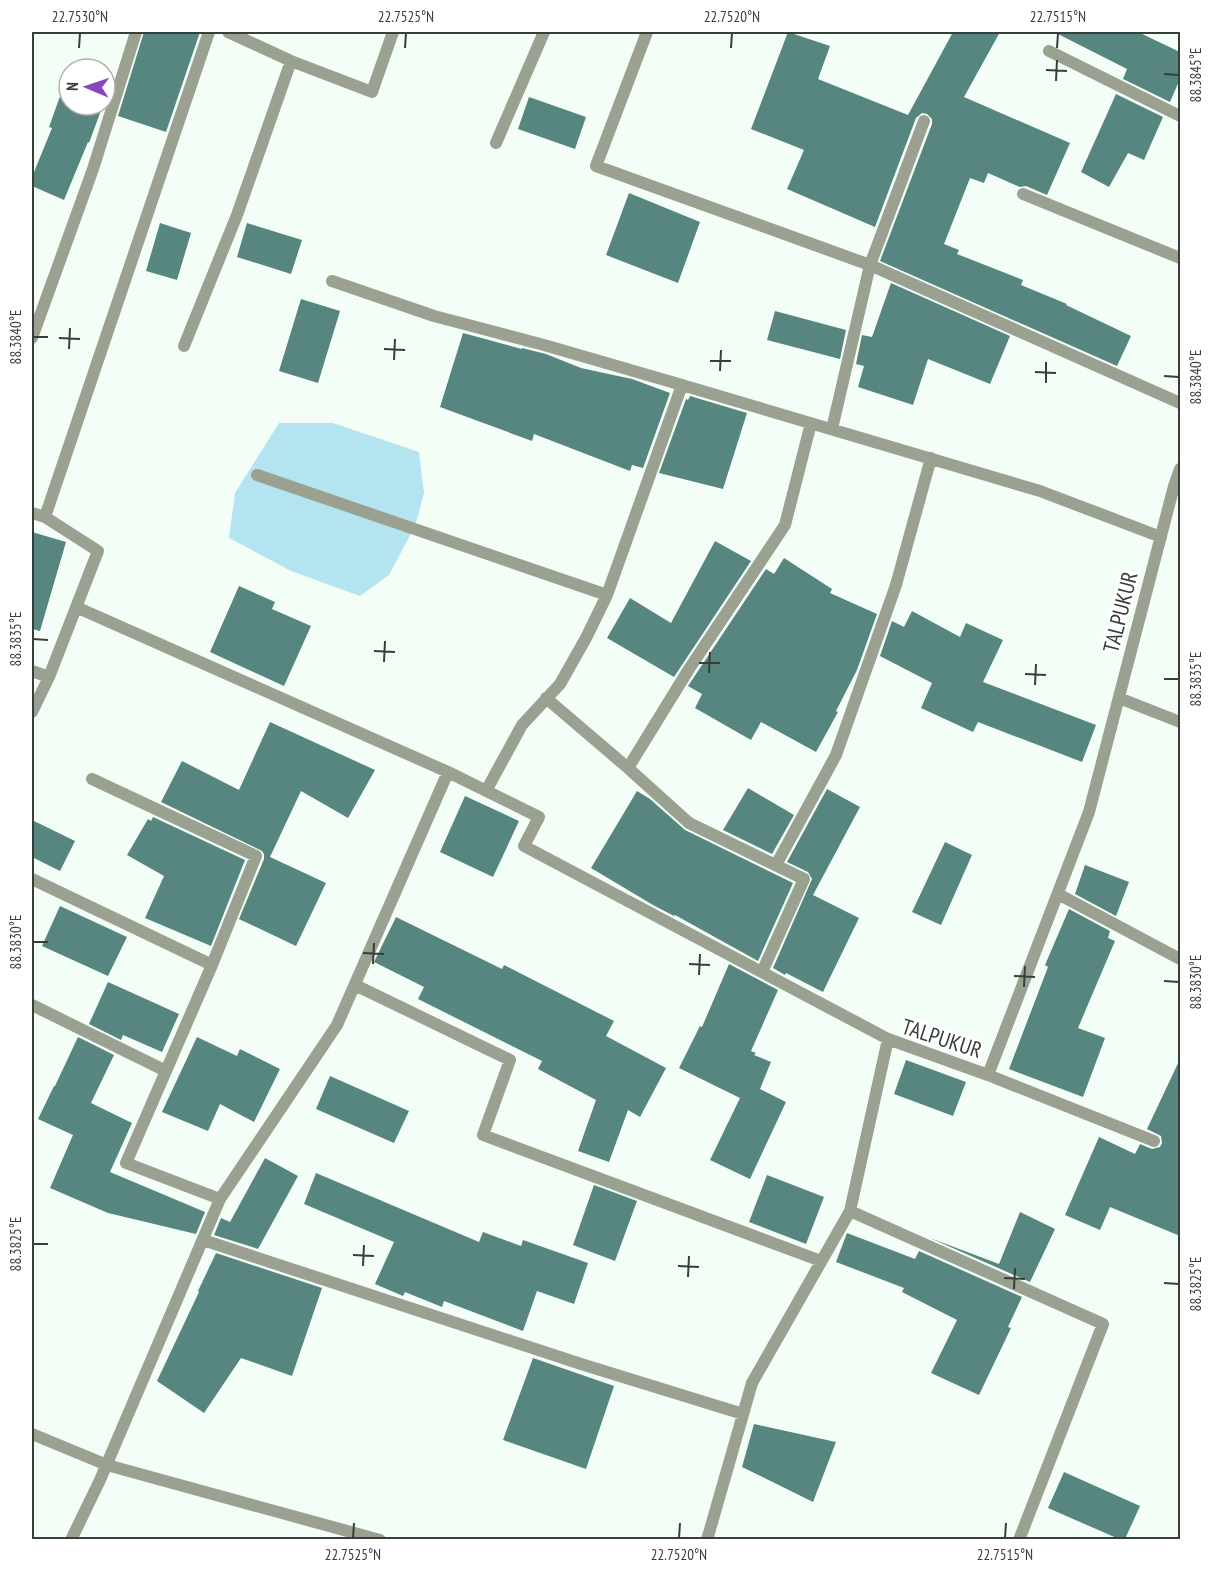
<svg xmlns="http://www.w3.org/2000/svg" width="1212" height="1571" font-family="'PT Sans Narrow',sans-serif">
<rect width="100%" height="100%" fill="#f3fff6"/>
<path fill="#b3e4f0" d="M279 423H333L419 452 424 493 415 526 389 575 360 596 291 571 229 538 235 493Z"/>
<path fill="#56867f" d="M144 32H200L166 132 118 116Z
M788 32 830 46 818 79 908 115 953 32H1000L964 97 1070 143 1047 195 1026 186 1020 187 988 173 984 183 970 178 944 244 959 250 957 254 1023 280 1021 285 1067 304 1066 305 1131 336 1117 366 880 261 932 124V119L927 114 922 113 916 118 875 227 787 189 804 150 751 129Z
M1054 32H1138L1180 52V79L1170 102 1123 79 1127 69Z
M64 85 69 86V105H103L89 143 88 142 64 200 32 186V177L52 128 49 127Z
M1116 94 1163 117 1144 160 1128 153 1109 187 1081 172Z
M529 97 586 117 575 149 518 129Z
M629 193 700 222 678 283 606 255Z
M160 223 191 233 177 280 146 271Z
M247 223 302 240 291 274 237 257Z
M891 283 1010 336 990 384 928 359 913 405 858 387 864 366 856 364 862 335 872 337Z
M301 299 340 311 318 383 279 371Z
M775 311 846 330 840 359 767 340Z
M463 333 522 349V348L546 354 581 368 632 379 670 393 643 468 632 465 630 471 534 434 532 441 440 407Z
M690 396 747 413 723 489 659 473 686 399 688 400Z
M32 532 66 542 40 631 32 629Z
M715 541 751 561 674 677 607 638 630 598 671 623Z
M784 558 832 589 830 593 877 614 857 670 836 711 838 712 816 752 761 722 751 740 695 708 702 694 688 686 766 569 774 574Z
M239 586 275 602 272 609 311 626 284 686 210 652Z
M912 611 960 637 966 623 1003 640 983 682 1096 725 1082 762 978 722 973 732 921 708 932 683 880 656 892 621 904 627Z
M270 722 375 770 348 818 301 791 270 857 326 883 296 946 239 919 264 859V854L262 851 161 802 182 761 239 790Z
M748 788 794 815 772 854 723 830Z
M827 789 860 807 813 895 859 918 823 992 786 973 785 975 773 968 812 879 808 872 787 862Z
M637 791 650 799 685 830 793 883 758 961 675 915 674 916 653 905 591 868Z
M465 796 519 821 493 877 440 852Z
M153 817 245 860 211 946 145 918 164 876 127 855 148 819 151 821Z
M32 820 75 841 60 871 32 857Z
M945 842 972 855 941 925 912 912Z
M1085 865 1129 882 1116 916 1075 894Z
M60 906 127 937 108 976 42 946Z
M1069 909 1110 931 1108 938 1115 941 1078 1028 1105 1038 1083 1097 1009 1069 1048 967 1045 965Z
M396 917 502 969 504 965 614 1021 606 1036 666 1068 640 1117 628 1110 609 1162 578 1151 596 1100 538 1069 542 1061 418 999 424 987 374 962Z
M729 964 778 990 751 1051 756 1053 754 1055 771 1062 760 1089 786 1102 750 1179 710 1160 740 1098 679 1068 700 1026 702 1027Z
M108 982 179 1014 162 1052 123 1035 121 1040 89 1024Z
M78 1037 114 1055 91 1103 132 1123 110 1172 205 1212 196 1234 108 1213 50 1188 73 1135 38 1119 54 1086H55Z
M197 1037 237 1056 240 1049 280 1069 254 1122 220 1104 208 1131 162 1112Z
M1180 1059V1236L1110 1207 1100 1230 1065 1215 1099 1137 1135 1154 1140 1144 1152 1149 1160 1147 1162 1143 1161 1136 1147 1129Z
M906 1060 966 1082 953 1116 894 1094Z
M330 1076 409 1111 394 1143 316 1109Z
M265 1158 298 1176 258 1249 214 1235 221 1218 230 1222Z
M316 1173 479 1242 483 1232 521 1246 523 1240 588 1263 574 1304 537 1291 523 1331 444 1301 442 1307 405 1292 403 1296 375 1284 394 1242 304 1204Z
M767 1175 824 1197 806 1244 749 1222Z
M594 1185 637 1201 615 1261 573 1245Z
M1020 1212 1055 1229 1030 1282 930 1238 999 1264Z
M847 1233 915 1259 919 1251 1022 1297 1008 1327 1011 1328 979 1395 931 1373 957 1320 902 1292 904 1288 836 1262Z
M216 1253 322 1288 292 1376 241 1358 204 1413 157 1381 199 1292 198 1291Z
M533 1358 614 1386 586 1469 503 1440Z
M754 1424 836 1442 813 1502 742 1467Z
M1064 1472 1140 1506 1125 1539H1119L1048 1508Z"/>
<g fill="none" stroke-linecap="round" stroke-linejoin="round">
<path stroke="#9ba191" stroke-width="12" d="M228 32 291 61 372 92 393 32
M647 32 596 166 870 265 1180 403
M1049 51 1180 116
M496 143 544 32
M1023 194 1180 258
M332 281 434 316 544 345 682 385 1040 491 1161 537
M32 338 93 169 136 32
M184 346 237 215 291 61
M832 429 870 265 924 121
M257 475 607 595
M32 513 45 517 98 551 49 677 32 712
M45 517 209 32
M76 607 448 772 539 817 524 846 888 1039
M32 671 49 677
M546 698 628 768 689 823 804 879 762 972
M1119 698 1180 722
M628 768 689 669 785 525 811 423
M92 779 256 856 212 965 126 1163 220 1199
M486 791 522 725 560 684 586 638 607 595 682 385
M776 865 836 755 896 585 931 458
M32 879 212 965
M1058 894 1180 959
M355 985 510 1060 483 1135 821 1261
M32 1005 166 1071
M988 1075 1154 1141
M850 1211 1103 1324 1019 1540
M203 1240 581 1364 743 1414
M32 1434 107 1465 380 1540
M71 1540 100 1480 220 1199 337 1025 448 772
M707 1540 752 1383 850 1211 888 1039 988 1075 1089 812 1174 486 1180 469"/>
</g>
<path fill="none" stroke="#383e3a" stroke-width="2" d="M79 48 80 33M405 48 406 33M731 48 732 33M1057 48 1058 33M1046 70 1067 71M1164 74 1179 75M1056 81 1057 60M33 337H48M59 338 80 339M69 349 70 328M384 349 405 350M394 360 395 339M710 361H731M720 371 721 350M1035 372 1056 373M1164 376 1179 377M1046 383V362M33 639 48 640M374 651 395 652M384 662 385 641M699 663H720M709 673 710 652M1025 674 1046 675M1164 679H1179M1035 685 1036 664M33 942H48M363 953 384 954M373 964 374 943M689 964 710 965M699 975 700 954M1014 976 1035 977M1164 981 1179 982M1024 987 1025 966M33 1244H48M353 1255 374 1256M363 1266 364 1245M678 1266 699 1267M688 1277 689 1256M1004 1278 1025 1279M1164 1283 1179 1284M1014 1289 1015 1268M353 1538 354 1523M679 1538 680 1523M1005 1538 1006 1523"/>
<g text-anchor="middle" dominant-baseline="central" stroke-width="6" stroke-linejoin="round" paint-order="stroke">
<g font-size="22" fill="#383e3a" stroke="#fff">
<text transform="translate(1120 612) rotate(-76)">TALPUKUR</text>
<text transform="translate(942 1038) rotate(18)">TALPUKUR</text>
</g>
</g>
<rect width="1212" height="1571" fill="none" stroke="#ffffff" stroke-width="66"/>
<g transform="translate(87 87) rotate(272)"><circle r="28" fill="#ffffff" stroke="#afb2b0" stroke-width="1.5"/>
<path d="M0-4.5L10 22L0 15L-10 22Z" fill="#8848bd"/>
<text y="-9" font-size="16" font-weight="bold" text-anchor="middle" fill="#383e3a">N</text>
</g>
<rect x="33" y="33" width="1146" height="1505" fill="none" stroke="#383e3a" stroke-width="2"/>
<g font-size="15" text-anchor="middle" fill="#383e3a">
<text x="80" y="22">22.7530°N</text>
<text x="406" y="22">22.7525°N</text>
<text x="732" y="22">22.7520°N</text>
<text x="1058" y="22">22.7515°N</text>
<text transform="translate(1196 75) rotate(-90)" y="5">88.3845°E</text>
<text transform="translate(16 337) rotate(-90)" y="5">88.3840°E</text>
<text transform="translate(1196 377) rotate(-90)" y="5">88.3840°E</text>
<text transform="translate(16 639) rotate(-90)" y="5">88.3835°E</text>
<text transform="translate(1196 679) rotate(-90)" y="5">88.3835°E</text>
<text transform="translate(16 942) rotate(-90)" y="5">88.3830°E</text>
<text transform="translate(1196 982) rotate(-90)" y="5">88.3830°E</text>
<text transform="translate(16 1244) rotate(-90)" y="5">88.3825°E</text>
<text transform="translate(1196 1284) rotate(-90)" y="5">88.3825°E</text>
<text x="353" y="1560">22.7525°N</text>
<text x="679" y="1560">22.7520°N</text>
<text x="1005" y="1560">22.7515°N</text>
</g>
</svg>
